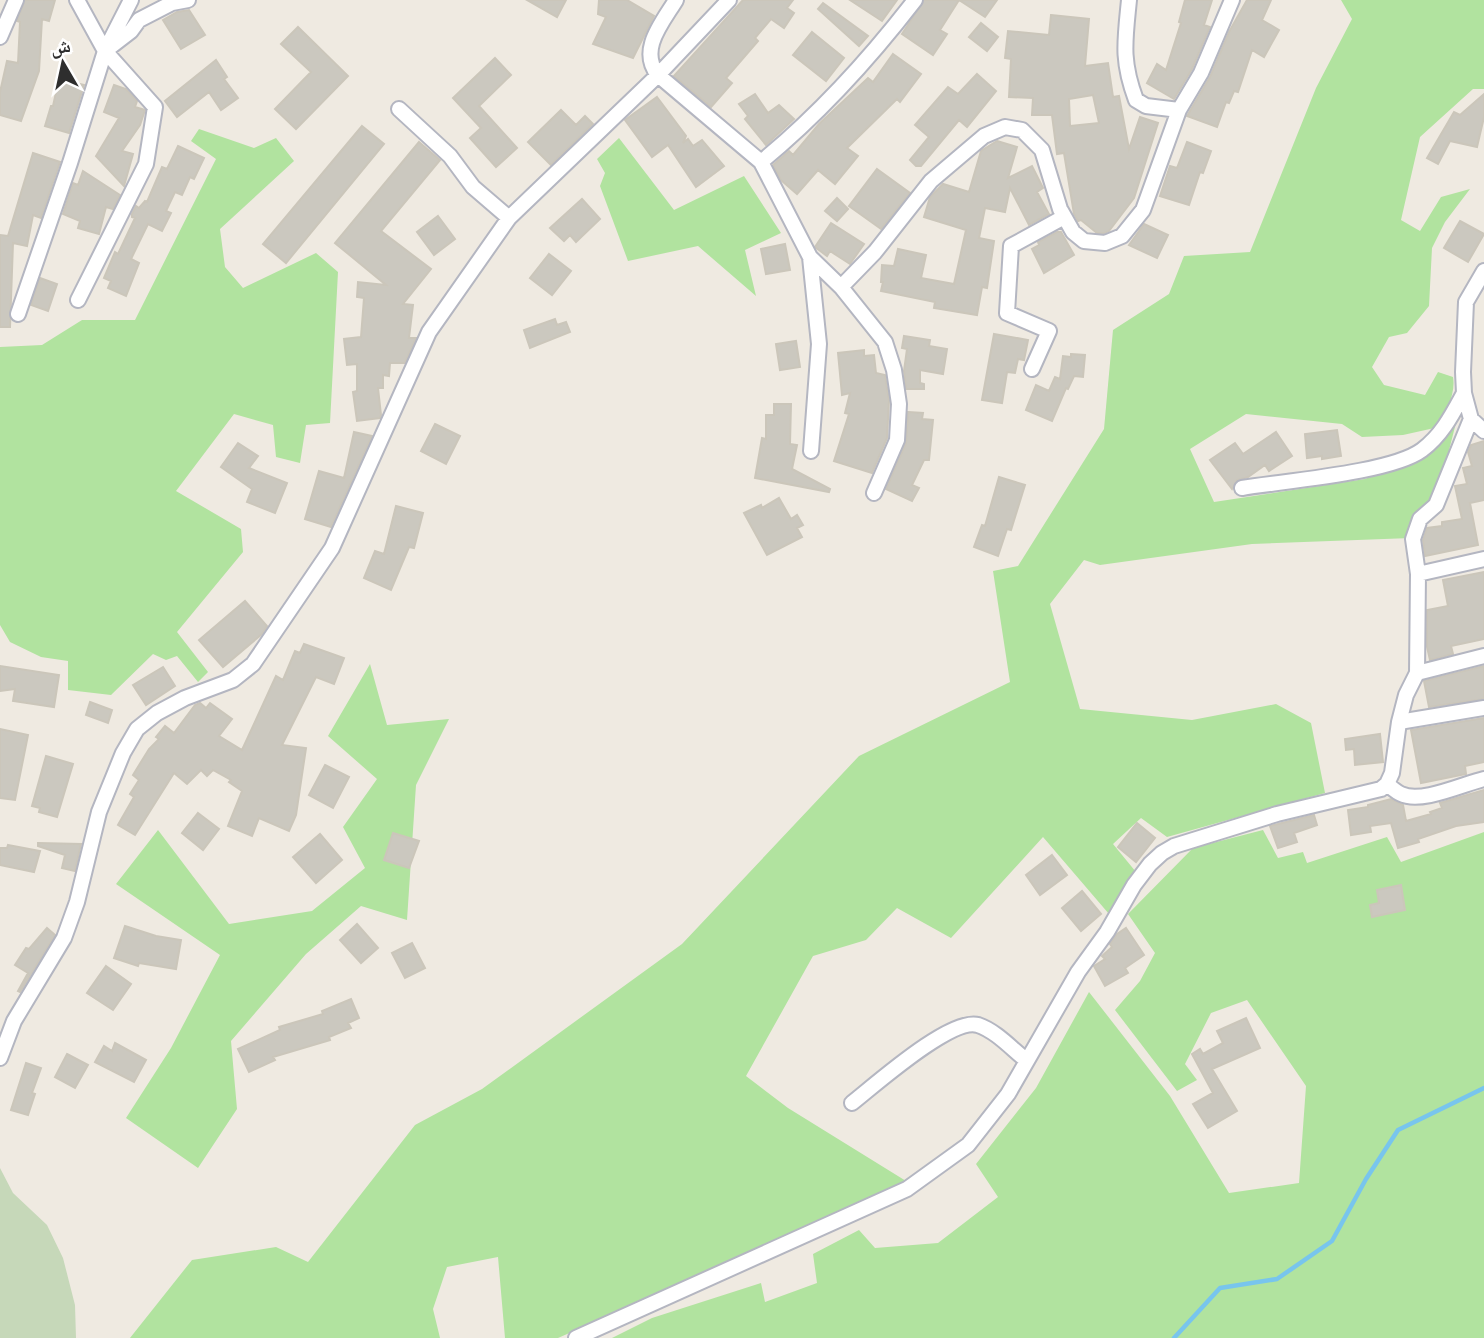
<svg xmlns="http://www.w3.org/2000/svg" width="1484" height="1338" font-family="Jost,'Noto Naskh Arabic',sans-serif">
<rect width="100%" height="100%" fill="#efeae1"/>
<path fill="#b1e39f" d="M1341 0H1484V89H1473L1420 137 1401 220 1420 231 1441 197 1470 189 1445 222 1432 248 1429 306 1407 333 1389 337 1372 367 1384 385 1425 395 1438 372 1453 377C1456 394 1446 411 1439 427L1403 435 1362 437 1342 424 1246 414 1190 449 1214 502 1365 479 1430 452 1449 434 1459 411 1443 474 1411 538 1252 544 1100 565 1084 560 1050 604 1080 709 1192 720 1276 704 1311 723 1325 793 1167 837 1141 818 1113 844 1136 872 1109 914 1043 837 951 938 897 908 866 940 813 956 746 1076 788 1108 906 1181 716 1269 558 1338H505L498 1257 447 1267 433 1309 440 1338H130L192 1260 276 1247 308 1262 415 1125 482 1089 682 944 859 756 1010 682 993 571 1018 566 1104 429 1113 330 1169 294 1184 256 1250 252 1316 88 1352 19Z
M199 129 254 148 276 138 294 161 220 229 225 267 243 288 316 253 338 272 330 423 306 425 300 463 276 457 273 425 234 414 176 491 241 529 243 552 177 632 208 672 198 682 177 656 166 660 153 654 111 695 68 690V661L41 657 10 642 0 625V347L42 345 82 320H135L216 159 191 141Z
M619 138 674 210 744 176 781 233 745 250 756 296 698 246 628 261 600 186 605 173 597 159Z
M370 664 387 725 449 719 416 785 407 920 361 906 306 954 231 1041 237 1109 198 1168 126 1118 171 1048 220 955 116 884 158 830 229 924 312 911 365 868 343 827 377 779 328 736Z
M1263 830 1278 858 1303 852 1307 863 1387 837 1401 862 1484 832V1338H612L652 1318 761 1283 765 1302 817 1283 813 1254 859 1230 875 1248 938 1243 998 1197 976 1164 1036 1088 1089 992 1170 1096 1229 1193 1299 1183 1306 1086 1247 1000 1211 1013 1185 1064 1197 1080 1177 1091 1115 1010 1140 981 1155 953 1128 914 1193 848Z"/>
<path fill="#c6d8b9" d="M0 1168 13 1193 47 1225 63 1258 75 1305 76 1338H0Z"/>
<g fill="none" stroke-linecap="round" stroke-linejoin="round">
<path stroke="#78c5ed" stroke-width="4.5" d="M1174 1338 1220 1288 1277 1279 1332 1241 1366 1179 1398 1130 1484 1088"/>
</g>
<path fill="#cbc8bf" stroke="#cbc6ba" stroke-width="2" fill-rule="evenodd" d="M25 0H55L49 21 42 19 39 71 21 121 0 115V92L7 61 18 63 20 22 17 21Z
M527 0H566L557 17Z
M599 0H627L654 16 633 58 593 44 606 17 598 14Z
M743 0H793L787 8 794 13 784 28 771 19 755 38 758 41 726 78 732 83 711 107 674 76Z
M850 0H897L882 21Z
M924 0H997L985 17 959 0 940 30 947 34 933 55 902 34Z
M1185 0H1212L1204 25 1210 27 1192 69 1174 99 1147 83 1157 64 1166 70 1181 23 1179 22Z
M1247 0H1271L1262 20 1279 30 1264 57 1252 50 1238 92 1234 91 1229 103 1226 102 1217 127 1187 116 1210 77 1229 32Z
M823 3 868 36 859 46 818 9Z
M189 10 205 35 181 49 163 20 177 12Z
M1051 15 1089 19 1085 66 1108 63 1113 97 1119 96 1129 149 1140 117 1158 123 1134 198 1109 231 1104 233H1097L1081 220 1078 221 1074 214 1064 153 1057 154 1052 115H1032L1033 98 1009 97 1011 59 1005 58 1008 31 1049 35ZM1093 95 1099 123 1070 126 1069 99Z
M981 23 998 37 987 51 969 37Z
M298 27 348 76 296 129 275 109 311 72 281 44Z
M812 32 844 58 826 81 793 55Z
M893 54 921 74 900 102 897 99 847 148 858 156 835 184 818 170 797 194 781 180 773 165 789 151 793 155 819 124 868 78 873 82Z
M495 58 511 75 479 106 517 148 496 167 470 138 481 128 453 98Z
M216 60 227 77 224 79 238 98 221 110 209 92 177 117 165 101Z
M977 74 996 91 967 127 959 120 921 166H916L910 160 929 137 915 125 948 87 958 94Z
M59 79 84 85 69 133 45 126 51 106H53Z
M114 85 126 89 137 101 135 107 145 110 140 125 122 151 133 154 124 186 96 156 119 118 104 112Z
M755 94 768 113 779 105 794 119 766 145 745 119 748 116 739 104Z
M1484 94V117L1477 147 1450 141 1438 164 1427 158 1454 112 1460 115Z
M657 97 686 136 683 143 688 139 693 146 702 140 724 166 696 187 668 145 652 157 625 120Z
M561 110 576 125 585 116 593 124 551 165 528 142Z
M362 126 384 144 286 263 263 244Z
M997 141 1017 147 1008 178 1032 166 1043 188 1037 192 1049 214 1029 225 1010 188 1005 212 985 208 979 238 994 241 987 288 982 287 977 315 934 308 935 302 881 291 883 282H881L882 265 894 266 898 249 926 255 921 278 954 284 966 230 924 217 930 197 943 184 969 192 981 151Z
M419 142 440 160 381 231 431 269 403 304 413 305 409 338H416L405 363H390L389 376 383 375V388H378L381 415 380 418 357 421 353 392 357 391V364L347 365 344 339 361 337 364 298 357 297 358 282 386 285 335 243Z
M1187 142 1211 151 1203 173 1200 172 1189 205 1160 196 1170 166 1177 168Z
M178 146 204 158 194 179 190 177 182 195 175 192 166 211 171 213 162 231 148 224 131 259 139 263 126 296 108 288 111 281 104 278 115 252 118 254 135 218 132 217V214L136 206 139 208 145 201 147 202 162 167 167 169Z
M33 153 60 162 41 218 33 215 27 246 13 243 10 327H0V235L8 236Z
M877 169 910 193 881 229 849 206Z
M83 171 120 195 113 209 106 207 99 234 78 228 80 221 63 214 73 183 78 185Z
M837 198 848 209 837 221 825 211Z
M582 199 600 219 576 242 570 235 564 241 550 228Z
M438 216 455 239 434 255 417 232Z
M1460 221 1484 234 1468 262 1444 248Z
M831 223 864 244 850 264 830 251 827 256 815 247Z
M1144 224 1168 235 1157 258 1129 245Z
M1057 232H1061L1074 255 1044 273 1032 249 1039 245 1038 242Z
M785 244 790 270 766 274 761 249Z
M549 254 571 271 552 295 530 278Z
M40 278 57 284 48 311 31 305Z
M555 319 557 325 566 322 570 332 530 348 524 330Z
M994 334 1028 340 1024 360 1018 359 1015 373 1007 372 1002 403 982 400Z
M904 336 930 340 929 346 947 349 943 374 920 370V383L924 384V389H906L904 371 907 349 902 348Z
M796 341 800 367 780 370 776 344Z
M864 350V356L874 355 876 373 885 375 889 400 887 438 872 473 834 461 849 414 845 413 850 393 842 395 838 353Z
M1071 354 1085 355 1083 377 1074 376 1068 389 1066 388 1052 421 1026 410 1036 385 1049 391 1055 377 1060 379 1063 356 1071 357Z
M774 404H791L790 444 797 445 792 469 830 489 829 492 755 478 762 438 766 439V415H774Z
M908 412 923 413 922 419 933 420 929 460H924L912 485 919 488 912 501 886 489 906 443Z
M435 424 460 436 446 464 421 451Z
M1337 430 1341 456 1322 459V456L1307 458 1305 434Z
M354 432 372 436 331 527 305 519 319 471 344 478Z
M1276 432 1292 456 1269 471 1265 465 1248 477 1237 480 1232 489 1210 460 1235 443 1243 454Z
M1484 441V500L1470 503 1478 545 1425 556 1423 540 1427 528 1442 526V522L1462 519 1455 486 1467 484 1463 468 1472 466 1468 452 1471 445Z
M238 443 258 456 249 468 287 483 275 513 247 502 252 489 221 467Z
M999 477 1025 485 1011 530 1007 529 998 556 974 547 982 525 985 526Z
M779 498 791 519 797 515 803 525 797 528 802 537 767 555 744 513 761 505 762 508Z
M396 506 423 513 414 548 409 547 391 590 364 578 375 551 384 554Z
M1484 572V639L1451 646 1453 654 1430 660 1427 647V610L1448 606 1443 580Z
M245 601 267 626 262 634 223 667 199 640Z
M304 644 344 658 334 684 316 677 282 745 306 748 296 815 289 831 259 818 252 836 228 826 242 791 229 782 231 780 213 770 207 776 201 770 187 784 174 773 135 835 118 825 134 797 130 794 139 780 133 775 149 749 159 739 156 737 165 726 174 733 195 705 200 703 206 708 210 703 232 719 219 736 242 750 276 676 283 680 295 651 300 653Z
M0 666 59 675 54 707 13 701 15 689 0 691Z
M1484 666V699L1429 707 1424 681Z
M163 667 175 686 146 705 133 685Z
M90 702 112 710 108 723 86 715Z
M1484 718V762L1465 766 1466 774 1421 783 1411 730Z
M0 729 28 735 15 800 0 798Z
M1380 734 1383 762 1355 765 1354 749 1346 750 1345 739Z
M46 756 73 764 57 817 39 812 40 808 32 806Z
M325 765 349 777 333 808 309 795Z
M1484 790V822L1456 826 1418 839 1419 842 1398 848 1391 823 1370 826 1371 832 1351 835 1348 810 1368 807V805L1391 799 1403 805 1406 821 1431 814 1430 812 1442 808 1440 803Z
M198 813 219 829 203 850 182 833Z
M1314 815 1317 825 1294 833 1297 842 1278 848 1270 826Z
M1137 823 1155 838 1136 862 1118 847Z
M393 833 419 841 409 868 384 860Z
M320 834 342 860 316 883 293 857Z
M38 843 81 844 75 871 62 868 65 855 38 846Z
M8 845 40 851 34 872 0 865V848H7Z
M1052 855 1067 875 1040 895 1026 875Z
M1401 885 1405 910 1372 917 1370 905 1379 903 1377 890Z
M1082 891 1101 914 1081 931 1062 908Z
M357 924 378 948 361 963 340 940Z
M125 926 156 936 181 940 176 969 139 963 138 966 114 958Z
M47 928 55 935 20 992 18 991 28 973 15 965 26 948 29 949Z
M1126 928 1144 955 1125 968 1128 973 1105 986 1094 966 1105 959 1102 956 1112 947 1110 944 1117 934Z
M412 943 425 968 405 978 392 953Z
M106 966 131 984 113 1010 87 993Z
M351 999 359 1018 348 1023 351 1028 329 1037 330 1040 273 1057 275 1060 249 1072 238 1049 280 1030 279 1027 323 1014 322 1011Z
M1246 1018 1260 1048 1212 1069 1237 1111 1208 1128 1193 1104 1213 1093 1192 1054 1200 1049 1203 1054 1223 1043 1217 1031Z
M115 1043 146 1060 134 1082 95 1062 104 1046 112 1051Z
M67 1054 88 1065 75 1088 55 1077Z
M26 1063 41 1068 32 1093 35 1094 28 1115 11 1110Z"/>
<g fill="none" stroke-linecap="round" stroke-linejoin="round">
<defs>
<path id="minor" d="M77 0 105 51 155 107 146 164 78 300
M676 0C662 23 638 50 658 75L761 162 810 257 841 287 885 342 894 370 899 404 897 440 874 493
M1129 0C1125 41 1121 60 1136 100L1146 106 1179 110
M0 37 16 0
M108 45 131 0
M399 109 450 156 473 187 509 218
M761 162C816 117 871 57 915 0
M810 257 819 344 811 451
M1484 271 1466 302 1463 372 1464 393 1471 419 1484 431
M841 287 875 252 931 181 984 136 1005 127 1022 130 1042 150 1060 209 1073 232 1084 241 1105 243 1122 236 1143 210 1179 110 1201 73 1232 0
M18 314 70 163 105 51 131 31 139 20 172 3 188 0
M1032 369 1049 331 1007 313 1011 246 1064 217
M1242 488C1284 481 1391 473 1422 450 1442 435 1452 415 1464 393
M1418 574 1484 559
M1417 673 1484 656
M1399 722 1484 708
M1387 784C1391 787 1396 792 1401 794 1421 804 1463 784 1484 779
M0 1058 14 1021 64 938 77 902 99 812 123 753 137 729 157 713 185 698 233 680 253 664 332 548 429 332 509 218 658 75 729 0
M852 1103C875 1085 951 1017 978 1025 996 1031 1012 1049 1026 1060
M576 1338 907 1189 968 1145 1008 1094 1078 972 1107 932 1134 885 1150 864 1162 853 1174 846 1277 814 1381 789 1387 784 1392 773 1399 722 1406 695 1417 673 1418 574 1413 539 1420 519 1436 505 1471 419"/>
</defs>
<use href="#minor" stroke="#b4b6c1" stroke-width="18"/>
<use href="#minor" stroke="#fff" stroke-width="14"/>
</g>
<g transform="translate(63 63) rotate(351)" stroke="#ffffff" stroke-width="5" paint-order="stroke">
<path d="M0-5L12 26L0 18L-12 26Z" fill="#2e2e2e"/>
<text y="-10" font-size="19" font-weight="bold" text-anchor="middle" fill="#2e2e2e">ش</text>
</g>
</svg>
